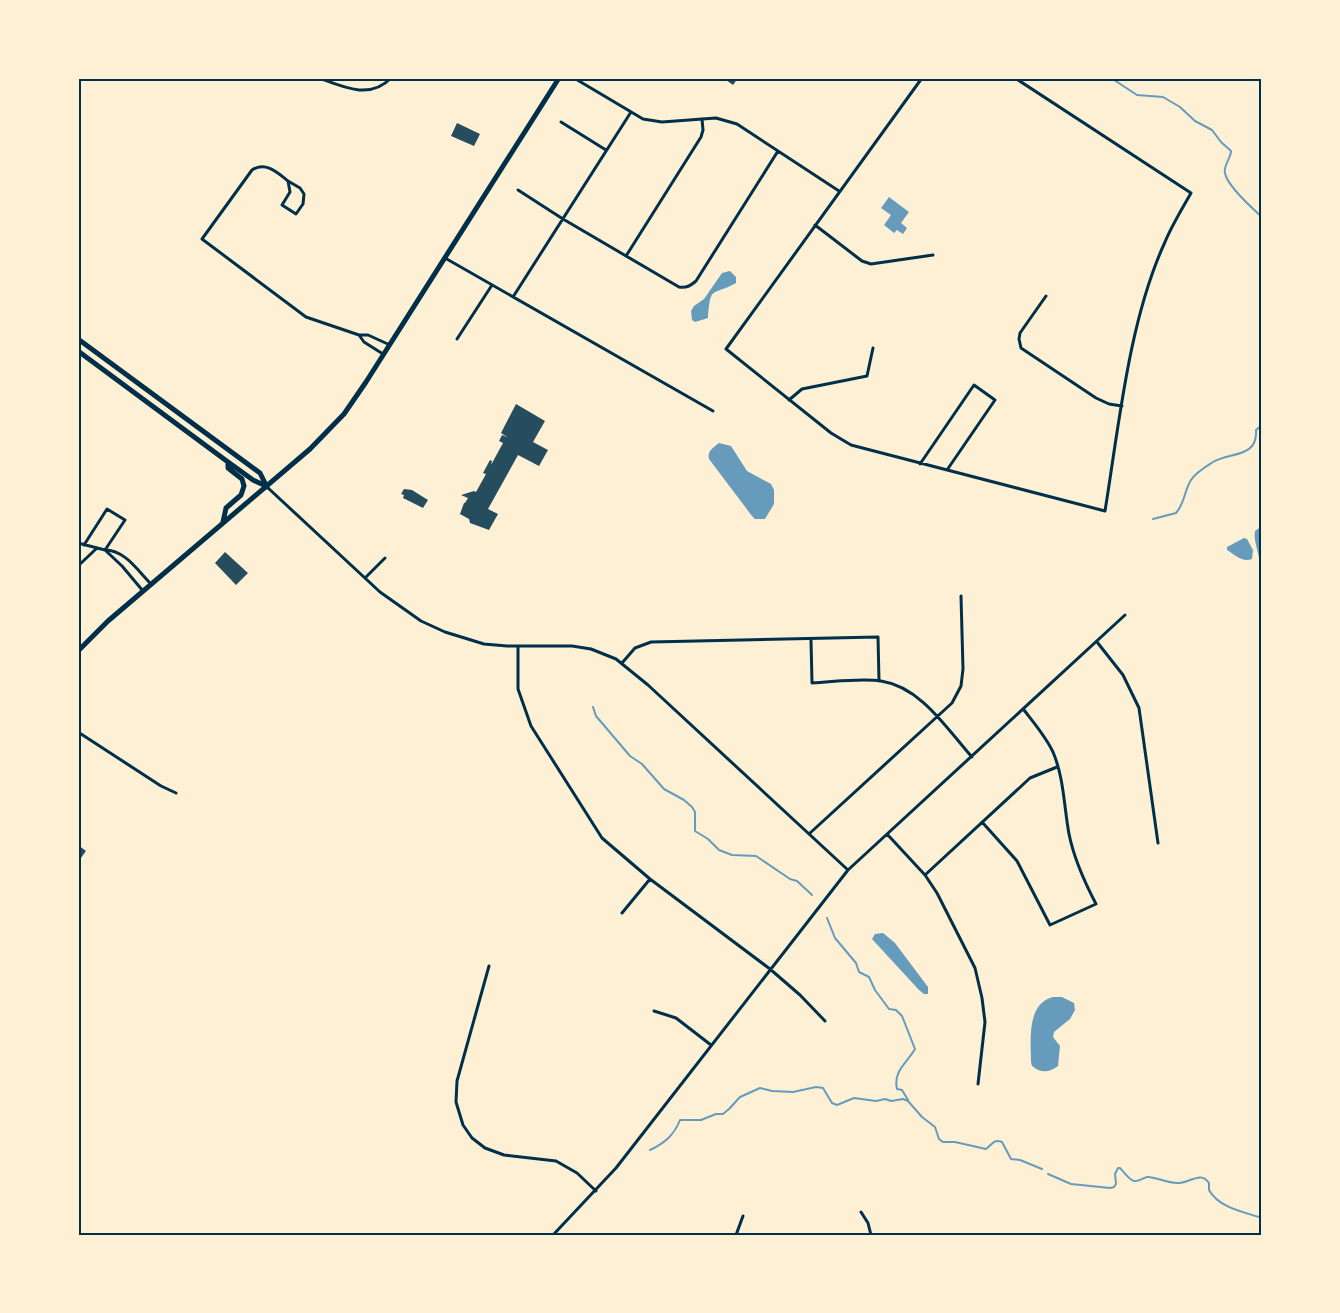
<svg xmlns="http://www.w3.org/2000/svg" width="1340" height="1313" font-family="'DM Sans',sans-serif">
<rect width="100%" height="100%" fill="#fdf0d5"/>
<path fill="#669bbc" d="M889 197 909 212 901 223 907 228 903 234 897 230 894 233 884 225 891 215 881 208Z
M730 271 736 277V283C711 297 711 284 708 318L695 322 692 320 691 311 694 306 704 299 722 273Z
M719 443 731 446 747 471 771 484 774 490V504L765 519H755L752 516 709 459C707 451 713 448 719 443Z
M1262 526V566L1260 565C1260 554 1253 541 1255 531Z
M1244 538 1247 539 1253 550 1252 559C1243 563 1235 555 1227 550V547Z
M883 933 895 943 928 987V994H924L919 990 872 939 875 934Z
M1053 997H1062L1074 1003 1075 1010 1070 1019 1054 1032 1053 1037 1060 1046 1058 1066C1049 1073 1040 1073 1032 1066L1031 1062C1031 1041 1026 1004 1053 997Z"/>
<g fill="none" stroke-linecap="round" stroke-linejoin="round">
<path stroke="#669bbc" stroke-width="2" d="M1111 78 1137 95 1163 97 1180 107 1195 121 1212 130 1221 142 1231 151C1231 158 1223 166 1225 173 1227 186 1252 208 1262 217
M1153 519 1176 513C1185 503 1184 491 1191 480 1196 472 1205 467 1213 462 1230 452 1258 458 1256 430L1262 425
M593 707 596 716 630 756 642 764 664 789 684 800 692 807 695 812V831L708 839 719 850 732 855 756 856 790 879 797 881 812 895
M827 918 835 938 856 963 859 972 869 977 875 990 889 1009 896 1010 902 1016 915 1049C907 1063 893 1071 897 1089L902 1090 908 1100
M650 1150C665 1143 674 1135 680 1120H701L716 1114H723L729 1109 740 1097 760 1088 772 1091 793 1092 816 1087 823 1088 832 1103 837 1105 854 1098 876 1101 885 1099 891 1101 903 1099 908 1101 922 1117 935 1127 939 1139 943 1142H955L986 1149C993 1144 993 1139 1002 1142L1011 1159 1020 1160 1042 1169
M1048 1174 1071 1184 1110 1188 1114 1187 1116 1184 1115 1174 1118 1168H1120C1124 1172 1129 1180 1134 1181 1138 1182 1143 1178 1147 1177 1154 1176 1168 1184 1179 1183 1191 1182 1201 1171 1209 1183V1190C1219 1208 1244 1212 1262 1218"/>
</g>
<path fill="#264d5e" d="M727 78H738L733 85 726 80Z
M457 123 480 134 474 146 451 136Z
M516 404 545 421 533 442 548 450 539 466 518 455 488 509 498 514 489 530 470 523 469 519 460 514 464 503H465L468 498 461 495 474 491 476 492 486 474 483 473 490 460 492 461 491 465 503 443 499 441 502 435 507 437 501 433Z
M404 489 412 490 428 500 423 508 403 498 404 495 401 494Z
M225 552 248 573 236 585 215 563Z
M78 845 86 851 78 862Z"/>
<g fill="none" stroke-linecap="round" stroke-linejoin="round">
<path stroke="#003049" stroke-width="3" d="M319 78C343 87 370 100 391 78
M574 78 643 119 662 122 716 118 737 124 839 191
M922 78 726 349 831 433 851 445 1105 511C1119 425 1129 320 1165 242 1172 225 1182 209 1191 193L1015 78
M561 122 606 150
M288 181 300 188 304 194 303 204 296 214 282 205 290 192 288 181C278 173 266 161 252 170L202 239 306 317 359 335H368L390 345
M518 190 563 219 679 287C687 288 690 286 696 281L778 151
M815 225 862 261 871 264 933 255
M626 256 701 137 703 130 702 119
M445 258 713 411
M1046 296 1020 333 1019 339 1021 348 1096 398 1109 404 1122 406
M513 297 631 112
M359 335 364 342 383 354
M457 339 492 285
M789 400 802 389 867 376 873 348
M920 464 974 385 995 400 947 470
M267 487 380 592 421 621 445 632 484 644 507 646H572L591 649 616 659 648 685 848 870
M78 543 105 550 125 520 107 509 84 545
M78 566 97 548
M365 578 385 558
M143 591 122 566 105 550C125 550 138 571 151 584
M811 640 812 683C834 682 859 678 881 681 921 687 947 729 972 757
M1097 642 1123 675 1139 708 1158 843
M518 646V689L531 726 602 838 650 879 770 969 800 995 825 1021
M622 663 635 648 651 642 878 637 879 681
M78 732 161 786 176 793
M982 822 1017 861 1050 925 1096 904C1084 881 1074 859 1069 834 1064 807 1064 778 1053 752 1046 737 1034 723 1024 710
M809 834 952 703 961 686 963 669 961 596
M887 834 925 875 937 893 975 968 982 998 985 1022 978 1084
M925 875 1030 778 1057 767
M622 913 650 879
M489 966 457 1081 456 1102 463 1125 472 1138 485 1148 504 1155 556 1161 577 1173 596 1191
M654 1011 676 1018 711 1045
M861 1212 868 1223 871 1235
M309 1235H310
M553 1235 616 1168 848 870 1125 615
M736 1235 743 1216"/>
<path stroke="#003049" stroke-width="5" d="M78 339 260 473 267 487
M78 351 228 462 253 480 266 486
M223 522 226 508 241 495 244 486 242 479 228 468V462
M78 651 108 621 310 449 344 414 366 382 559 78"/>
</g>
<rect width="1340" height="1313" fill="none" stroke="#fdf0d5" stroke-width="159"/>
<rect x="80" y="80" width="1180" height="1154" fill="none" stroke="#003049" stroke-width="2"/>
</svg>
